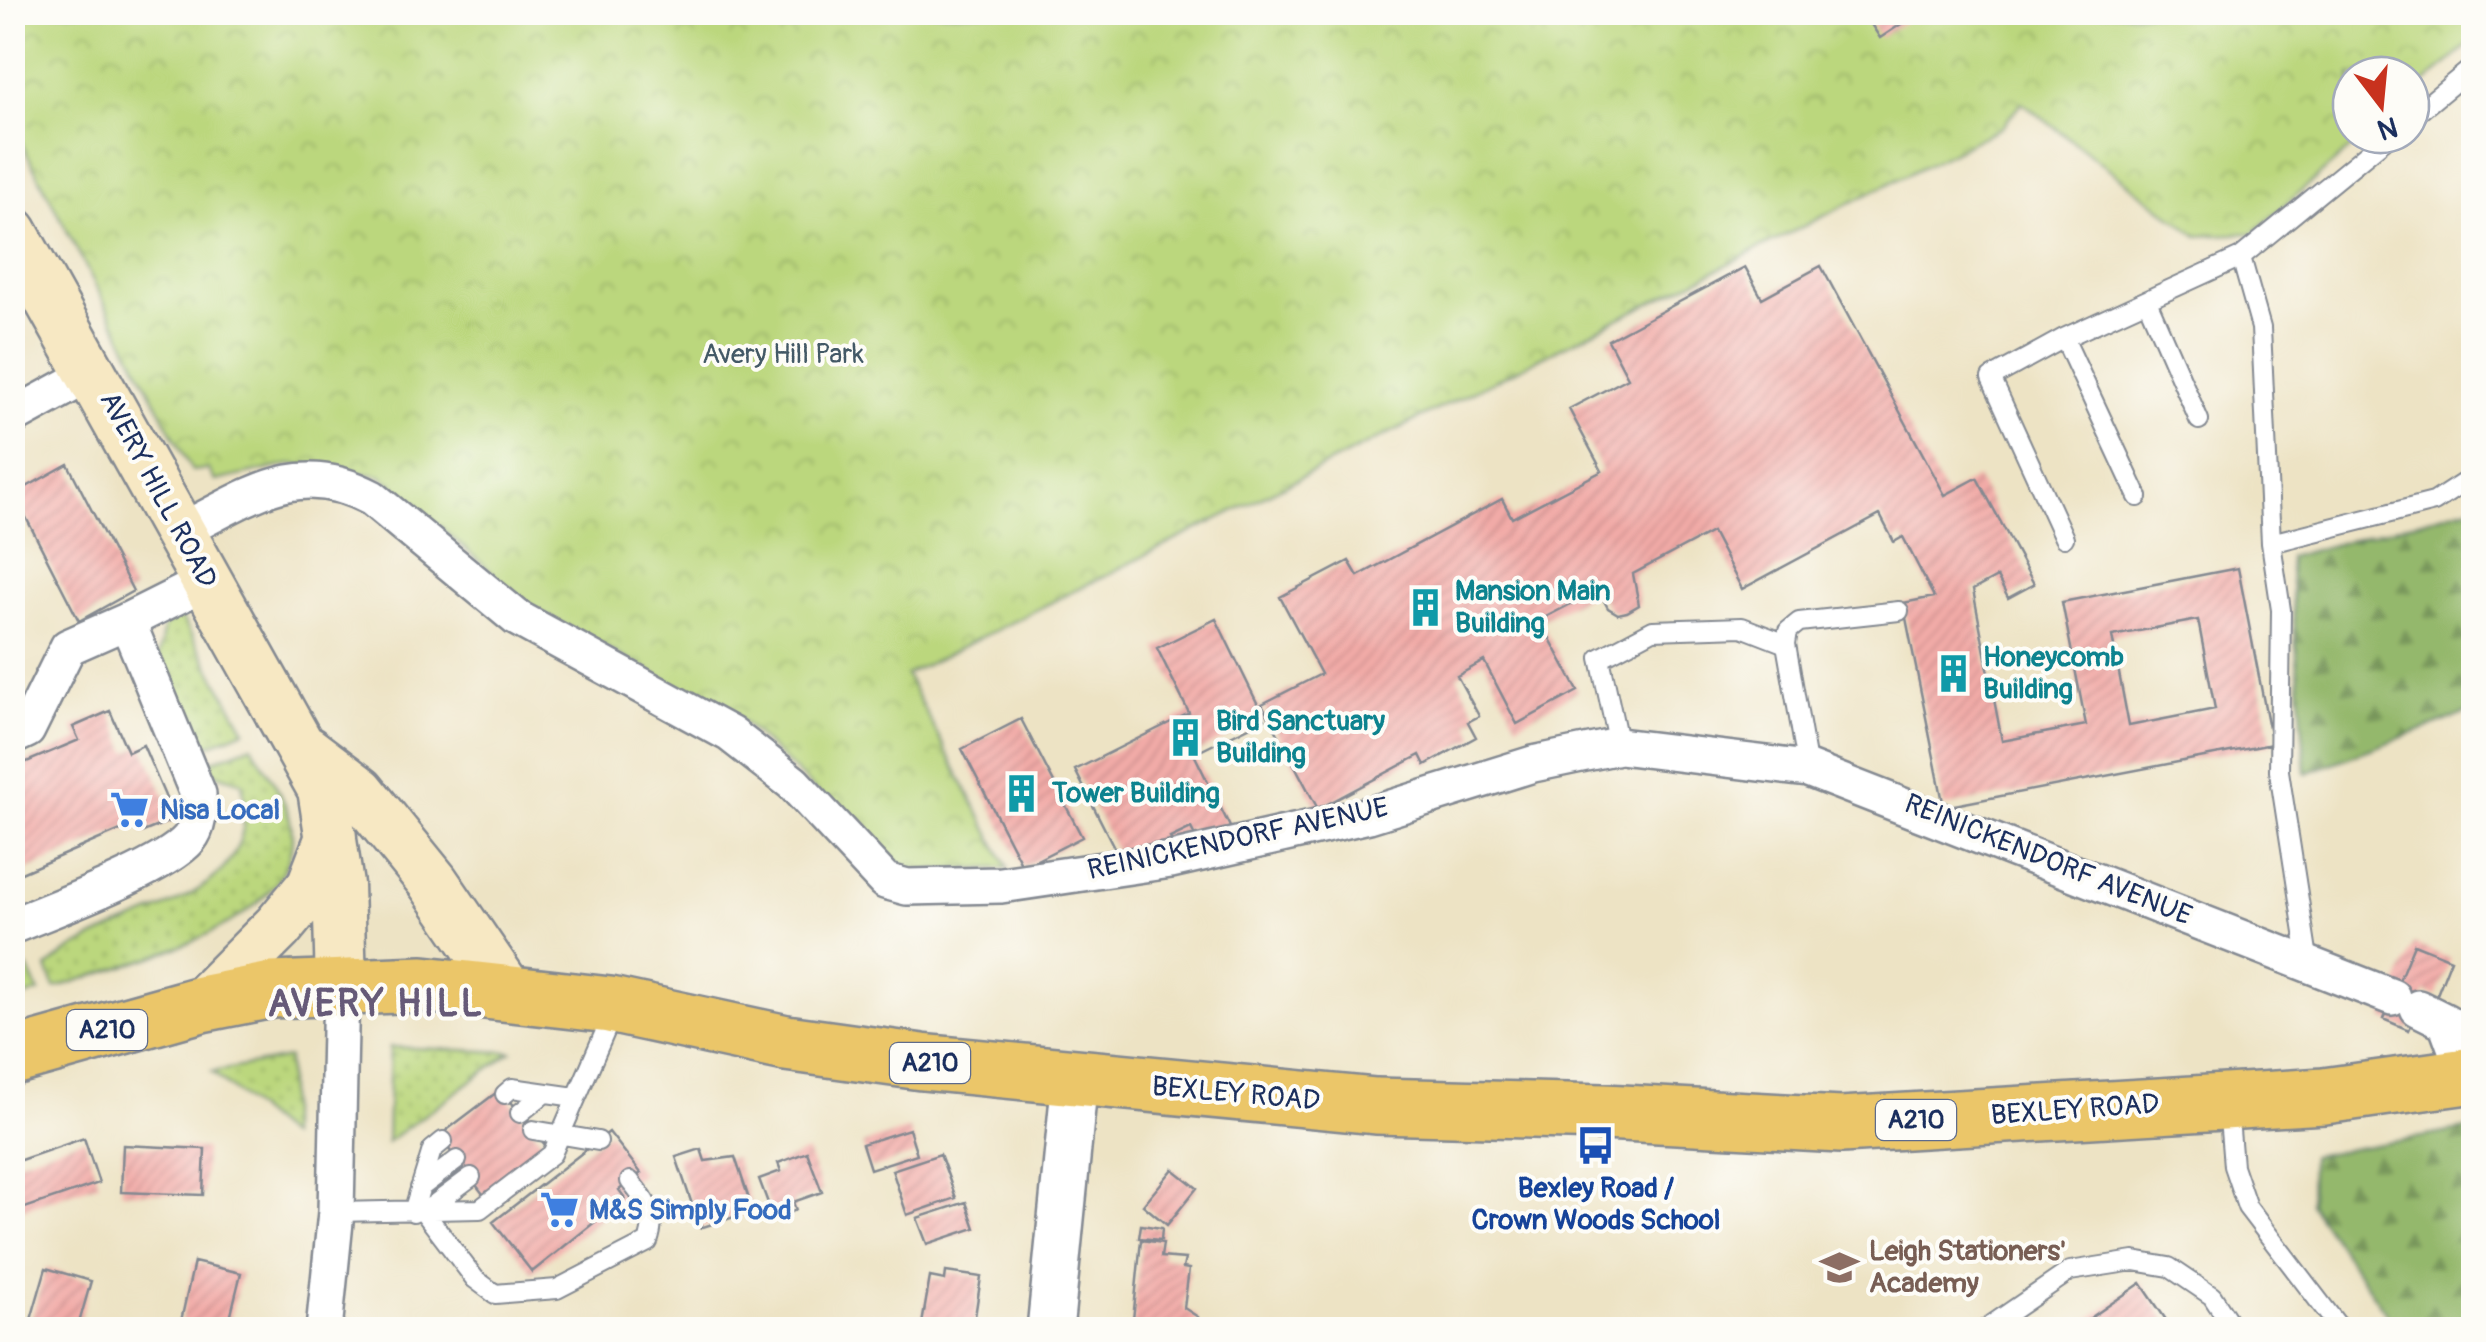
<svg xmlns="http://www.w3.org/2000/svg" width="2486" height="1342" font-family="Pangolin,sans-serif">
<defs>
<pattern id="grass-dots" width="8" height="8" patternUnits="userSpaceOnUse" patternTransform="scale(2.5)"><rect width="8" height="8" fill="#bbd77d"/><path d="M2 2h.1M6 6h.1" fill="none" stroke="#a0b96e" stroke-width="1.8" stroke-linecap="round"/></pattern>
<pattern id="forest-firs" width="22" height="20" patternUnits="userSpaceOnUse" patternTransform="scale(2.5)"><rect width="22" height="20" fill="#94b86c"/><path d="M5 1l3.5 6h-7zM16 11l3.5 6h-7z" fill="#78965c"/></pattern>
<pattern id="park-crowns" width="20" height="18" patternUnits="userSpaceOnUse" patternTransform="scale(2.5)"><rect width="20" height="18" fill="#bbd77d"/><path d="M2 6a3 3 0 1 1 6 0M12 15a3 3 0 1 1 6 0" fill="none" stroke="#a0b96e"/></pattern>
<pattern id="building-hatch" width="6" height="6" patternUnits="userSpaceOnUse" patternTransform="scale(2.5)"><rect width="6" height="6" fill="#f2aba7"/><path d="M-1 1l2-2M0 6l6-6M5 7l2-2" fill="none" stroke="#cf9392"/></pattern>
</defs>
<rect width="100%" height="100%" fill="#fdfcf7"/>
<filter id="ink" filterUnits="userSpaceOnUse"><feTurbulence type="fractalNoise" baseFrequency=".01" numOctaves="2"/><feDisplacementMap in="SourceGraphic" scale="20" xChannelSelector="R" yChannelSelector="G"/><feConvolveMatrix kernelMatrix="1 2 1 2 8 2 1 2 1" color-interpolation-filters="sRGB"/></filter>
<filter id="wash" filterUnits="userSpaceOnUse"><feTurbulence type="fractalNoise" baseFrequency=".0048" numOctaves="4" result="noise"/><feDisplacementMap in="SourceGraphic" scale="40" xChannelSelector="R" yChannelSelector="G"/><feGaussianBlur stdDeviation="2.25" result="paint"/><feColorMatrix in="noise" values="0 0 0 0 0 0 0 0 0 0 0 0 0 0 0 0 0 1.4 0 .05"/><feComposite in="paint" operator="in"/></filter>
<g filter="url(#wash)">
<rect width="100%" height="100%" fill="#ede3c4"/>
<path fill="url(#grass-dots)" stroke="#6b836e" stroke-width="2.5" d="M180 615 245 730 192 752 157 664 164 626Z
M252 745C266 771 292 804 292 835 294 929 124 964 55 988L47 968C112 905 268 914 242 782L196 767Z
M28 968 39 992 13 1001V975Z
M390 1047H391L511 1052 387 1142Z
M288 1058V1137L212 1072Z"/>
<path fill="url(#forest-firs)" stroke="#587465" stroke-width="2.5" d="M2473 506V711L2306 773 2289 557Z
M2473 1128V1329H2397L2310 1204 2311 1156Z"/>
<path fill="url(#park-crowns)" stroke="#6b836e" stroke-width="2.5" d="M13 12 2474 13 2473 41 2411 95V75H2351V135H2366L2253 233 2198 236 2021 102 2002 127 906 675 1008 868 900 871 742 721 534 609 381 476 293 464 215 481 208 469 192 471 13 127Z"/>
<g id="blocks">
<path fill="url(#building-hatch)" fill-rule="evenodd" d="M1883 12H1913L1915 15 1880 38 1869 21Z
M1821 266 1945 495 1977 478 2034 584 2008 598 1997 577 1973 590 2002 741 2086 725 2062 602 2238 568 2272 744 1944 807 1903 603 1934 597 1903 537 1894 542 1880 515 1742 589 1712 532 1633 574 1639 605 1627 612 1618 614 1608 608 1598 590 1540 620 1578 691 1517 724 1484 661 1457 676 1479 716 1468 722 1476 737 1425 765 1420 755 1318 809 1262 704 1321 674 1280 597 1349 561 1358 576 1502 499 1512 518 1602 471 1569 409 1628 378 1608 340 1745 267 1762 298ZM2198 620 2215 709 2129 726 2112 636Z
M68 464 133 591 79 621 14 494Z
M1216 619 1265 719 1194 754 1232 831 1197 840 1191 828 1170 838 1174 845 1119 857 1075 770 1189 713 1157 648Z
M110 711 128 752 143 745 175 819 143 832 139 822 12 877V768L79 740 73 727Z
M1021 719 1082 837 1023 867 962 749Z
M2414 944 2451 959 2436 997 2425 992 2409 1030 2383 1019Z
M501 1089 549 1150 486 1198 439 1136Z
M909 1129 917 1154 870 1169 862 1144Z
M609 1132 641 1173 619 1190 625 1198 532 1272 493 1222Z
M84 1138 99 1183 22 1209 12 1181V1163Z
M123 1145 205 1149 203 1195 121 1192Z
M701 1149 705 1161 735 1157 753 1211 700 1228 676 1157Z
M807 1152 822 1192 793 1202 796 1210 774 1219 759 1179 781 1171 778 1163Z
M940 1154 956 1198 907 1215 892 1170Z
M1173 1169 1197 1188 1167 1225 1143 1205Z
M966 1202 975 1228 927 1244 917 1218Z
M1141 1225 1162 1228 1161 1240 1139 1238Z
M1141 1240 1163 1243 1161 1257 1185 1259 1183 1268 1189 1269 1184 1308 1198 1317 1191 1330H1132Z
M194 1262 241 1273 227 1330H179Z
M46 1268 91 1281 77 1330H28Z
M946 1272 981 1277 973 1330H921L930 1277 945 1280Z
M2141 1283 2173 1330H2073Z
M715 1320 717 1330H687L686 1325Z"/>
</g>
</g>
<g filter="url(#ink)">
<use href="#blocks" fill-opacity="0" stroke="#848991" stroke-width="2.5"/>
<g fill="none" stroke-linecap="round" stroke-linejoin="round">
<defs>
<path id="service" d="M2411 118 2474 66
M2241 257 2261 328 2271 543
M2147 301 2199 420
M2064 338 2138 497
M2064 538 1991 378 2064 338 2241 257 2390 135
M1619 746 1600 658 1653 630 1742 627 1786 644
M1808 769 1786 644 1788 631 1799 622 1899 611
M2309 965 2279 771 2281 610 2271 543 2434 502 2474 476
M505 1094 512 1088 575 1097
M2228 1106 2233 1166 2247 1207 2341 1330
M520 1113 545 1093
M533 1130 598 1141
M471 1177 424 1212 475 1279 495 1294 557 1289 648 1242C658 1214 647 1203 630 1181
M420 1188 457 1160
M336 1212 480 1209 552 1154 614 1011
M413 1212 432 1150 443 1141
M1984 1330 2070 1271 2134 1261 2169 1267 2212 1296 2234 1330"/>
<path id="minor" d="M12 417 94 372
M180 531C249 498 296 457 372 498L517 618 730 734 793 783 885 881 907 887 1001 885 1171 860 1369 815 1533 764 1619 746 1808 769 2392 997
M12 737 27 730 68 647 127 621
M12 926C53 909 163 869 189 839 200 825 198 811 198 794L127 621 207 581
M2418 1008 2446 1022 2466 1076
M324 1330 336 1212 341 984"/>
<path id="tertiary" d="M1050 1330 1075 1078"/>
<path id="secondary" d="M12 232 323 789 338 885 341 984
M306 751 360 792 433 882 507 990
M201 1004 278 927 312 886 331 837"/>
<path id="primary" d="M12 1057 201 1004 272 990 423 984 610 1005 786 1043 922 1062 1376 1106 1604 1112 1841 1125 2324 1096 2474 1075"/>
</defs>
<use href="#service" stroke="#848991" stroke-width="22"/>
<use href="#minor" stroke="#848991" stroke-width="40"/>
<use href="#tertiary" stroke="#848991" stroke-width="50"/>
<use href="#secondary" stroke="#848991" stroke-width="55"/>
<use href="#primary" stroke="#848991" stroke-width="60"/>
<use href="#service" stroke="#fff" stroke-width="18"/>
<use href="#minor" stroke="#fff" stroke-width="35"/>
<use href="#tertiary" stroke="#fff" stroke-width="45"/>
<use href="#secondary" stroke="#f7e8c3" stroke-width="50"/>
<use href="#primary" stroke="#ebc669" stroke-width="55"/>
</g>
</g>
<defs>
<symbol id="building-bare" viewBox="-9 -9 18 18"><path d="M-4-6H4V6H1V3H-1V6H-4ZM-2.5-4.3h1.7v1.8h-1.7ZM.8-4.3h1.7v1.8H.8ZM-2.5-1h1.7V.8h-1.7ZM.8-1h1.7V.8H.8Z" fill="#0f9aa8" stroke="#fdfcf7" stroke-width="2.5" paint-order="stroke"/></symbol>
<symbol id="supermarket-bare" viewBox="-9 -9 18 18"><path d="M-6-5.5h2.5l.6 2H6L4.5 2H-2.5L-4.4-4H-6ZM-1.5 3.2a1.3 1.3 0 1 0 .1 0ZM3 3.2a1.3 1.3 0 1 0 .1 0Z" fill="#3f7fe0" stroke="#fdfcf7" stroke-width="2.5" paint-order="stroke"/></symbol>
<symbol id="bus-bare" viewBox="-9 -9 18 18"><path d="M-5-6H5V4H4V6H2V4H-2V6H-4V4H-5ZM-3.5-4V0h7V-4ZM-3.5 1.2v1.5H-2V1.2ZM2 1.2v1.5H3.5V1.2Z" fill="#1a4fb4" stroke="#fdfcf7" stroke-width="2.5" paint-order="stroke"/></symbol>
<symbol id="school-bare" viewBox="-9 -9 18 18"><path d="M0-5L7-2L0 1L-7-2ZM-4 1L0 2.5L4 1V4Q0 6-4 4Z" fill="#8d6e63" stroke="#fdfcf7" stroke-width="2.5" paint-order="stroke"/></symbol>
</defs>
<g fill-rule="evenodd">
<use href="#building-bare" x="1398" y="580" width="55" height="55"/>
<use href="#building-bare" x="1926" y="646" width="55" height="55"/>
<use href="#building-bare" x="1158" y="710" width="55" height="55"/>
<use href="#building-bare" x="994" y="766" width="55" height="55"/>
<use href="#supermarket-bare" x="102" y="782" width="55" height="55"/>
<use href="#bus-bare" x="1568" y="1118" width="55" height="55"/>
<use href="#supermarket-bare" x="532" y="1182" width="55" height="55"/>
<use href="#school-bare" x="1812" y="1240" width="55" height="55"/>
</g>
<g text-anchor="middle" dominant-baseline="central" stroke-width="8" stroke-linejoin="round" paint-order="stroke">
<g fill="#fdfcf7" stroke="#5f6c8c" stroke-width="2.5">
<rect x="67" y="1010" width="80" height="40" rx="8"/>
<rect x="890" y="1043" width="80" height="40" rx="8"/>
<rect x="1876" y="1100" width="80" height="40" rx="8"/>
</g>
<g font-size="25" font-weight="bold" fill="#1b2f5e">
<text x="107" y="1030">A210</text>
<text x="930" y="1063">A210</text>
<text x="1916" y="1120">A210</text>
</g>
<g font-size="28" fill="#435966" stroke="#fdfcf7">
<text x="783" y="354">Avery Hill Park</text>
</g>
<g font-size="28" fill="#1b2f5e" stroke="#fdfcf7">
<text transform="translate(158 490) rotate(62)">AVERY HILL ROAD</text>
<text transform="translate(1238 839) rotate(-12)">REINICKENDORF AVENUE</text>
<text transform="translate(2048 860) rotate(22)">REINICKENDORF AVENUE</text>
<text transform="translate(1236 1094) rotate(5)">BEXLEY ROAD</text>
<text transform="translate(2075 1110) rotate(-4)">BEXLEY ROAD</text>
</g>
<g font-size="28" font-weight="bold" fill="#0d838f" stroke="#fdfcf7" text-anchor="start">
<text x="1455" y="591">Mansion Main<tspan x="1455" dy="32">Building</tspan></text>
<text x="1983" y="657">Honeycomb<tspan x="1983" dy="32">Building</tspan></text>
<text x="1216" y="721">Bird Sanctuary<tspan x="1216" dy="32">Building</tspan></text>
<text x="1052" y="793">Tower Building</text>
</g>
<g font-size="28" font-weight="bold" fill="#366cbe" stroke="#fdfcf7" text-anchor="start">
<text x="160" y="810">Nisa Local</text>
<text x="589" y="1210">M&amp;S Simply Food</text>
</g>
<g font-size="28" font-weight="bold" fill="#164399" stroke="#fdfcf7">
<text x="1596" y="1188">Bexley Road /<tspan x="1596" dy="32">Crown Woods School</tspan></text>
</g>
<g font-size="28" font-weight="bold" fill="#785e54" stroke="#fdfcf7" text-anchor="start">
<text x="1869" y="1251">Leigh Stationers'<tspan x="1869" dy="32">Academy</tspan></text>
</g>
<g font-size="38" font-weight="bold" letter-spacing="2.5" fill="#665a78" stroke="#fdfcf7">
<text x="376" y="1004">AVERY HILL</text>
</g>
</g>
<rect width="2486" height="1342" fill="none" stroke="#fdfcf7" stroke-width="50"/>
<g transform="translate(2381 105) rotate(164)"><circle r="48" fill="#fdfcf7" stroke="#a3aaba" stroke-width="2.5"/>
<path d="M0-8L18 38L0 25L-18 38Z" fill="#c8321e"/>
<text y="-15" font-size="28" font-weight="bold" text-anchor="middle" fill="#1b2f5e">N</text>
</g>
</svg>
